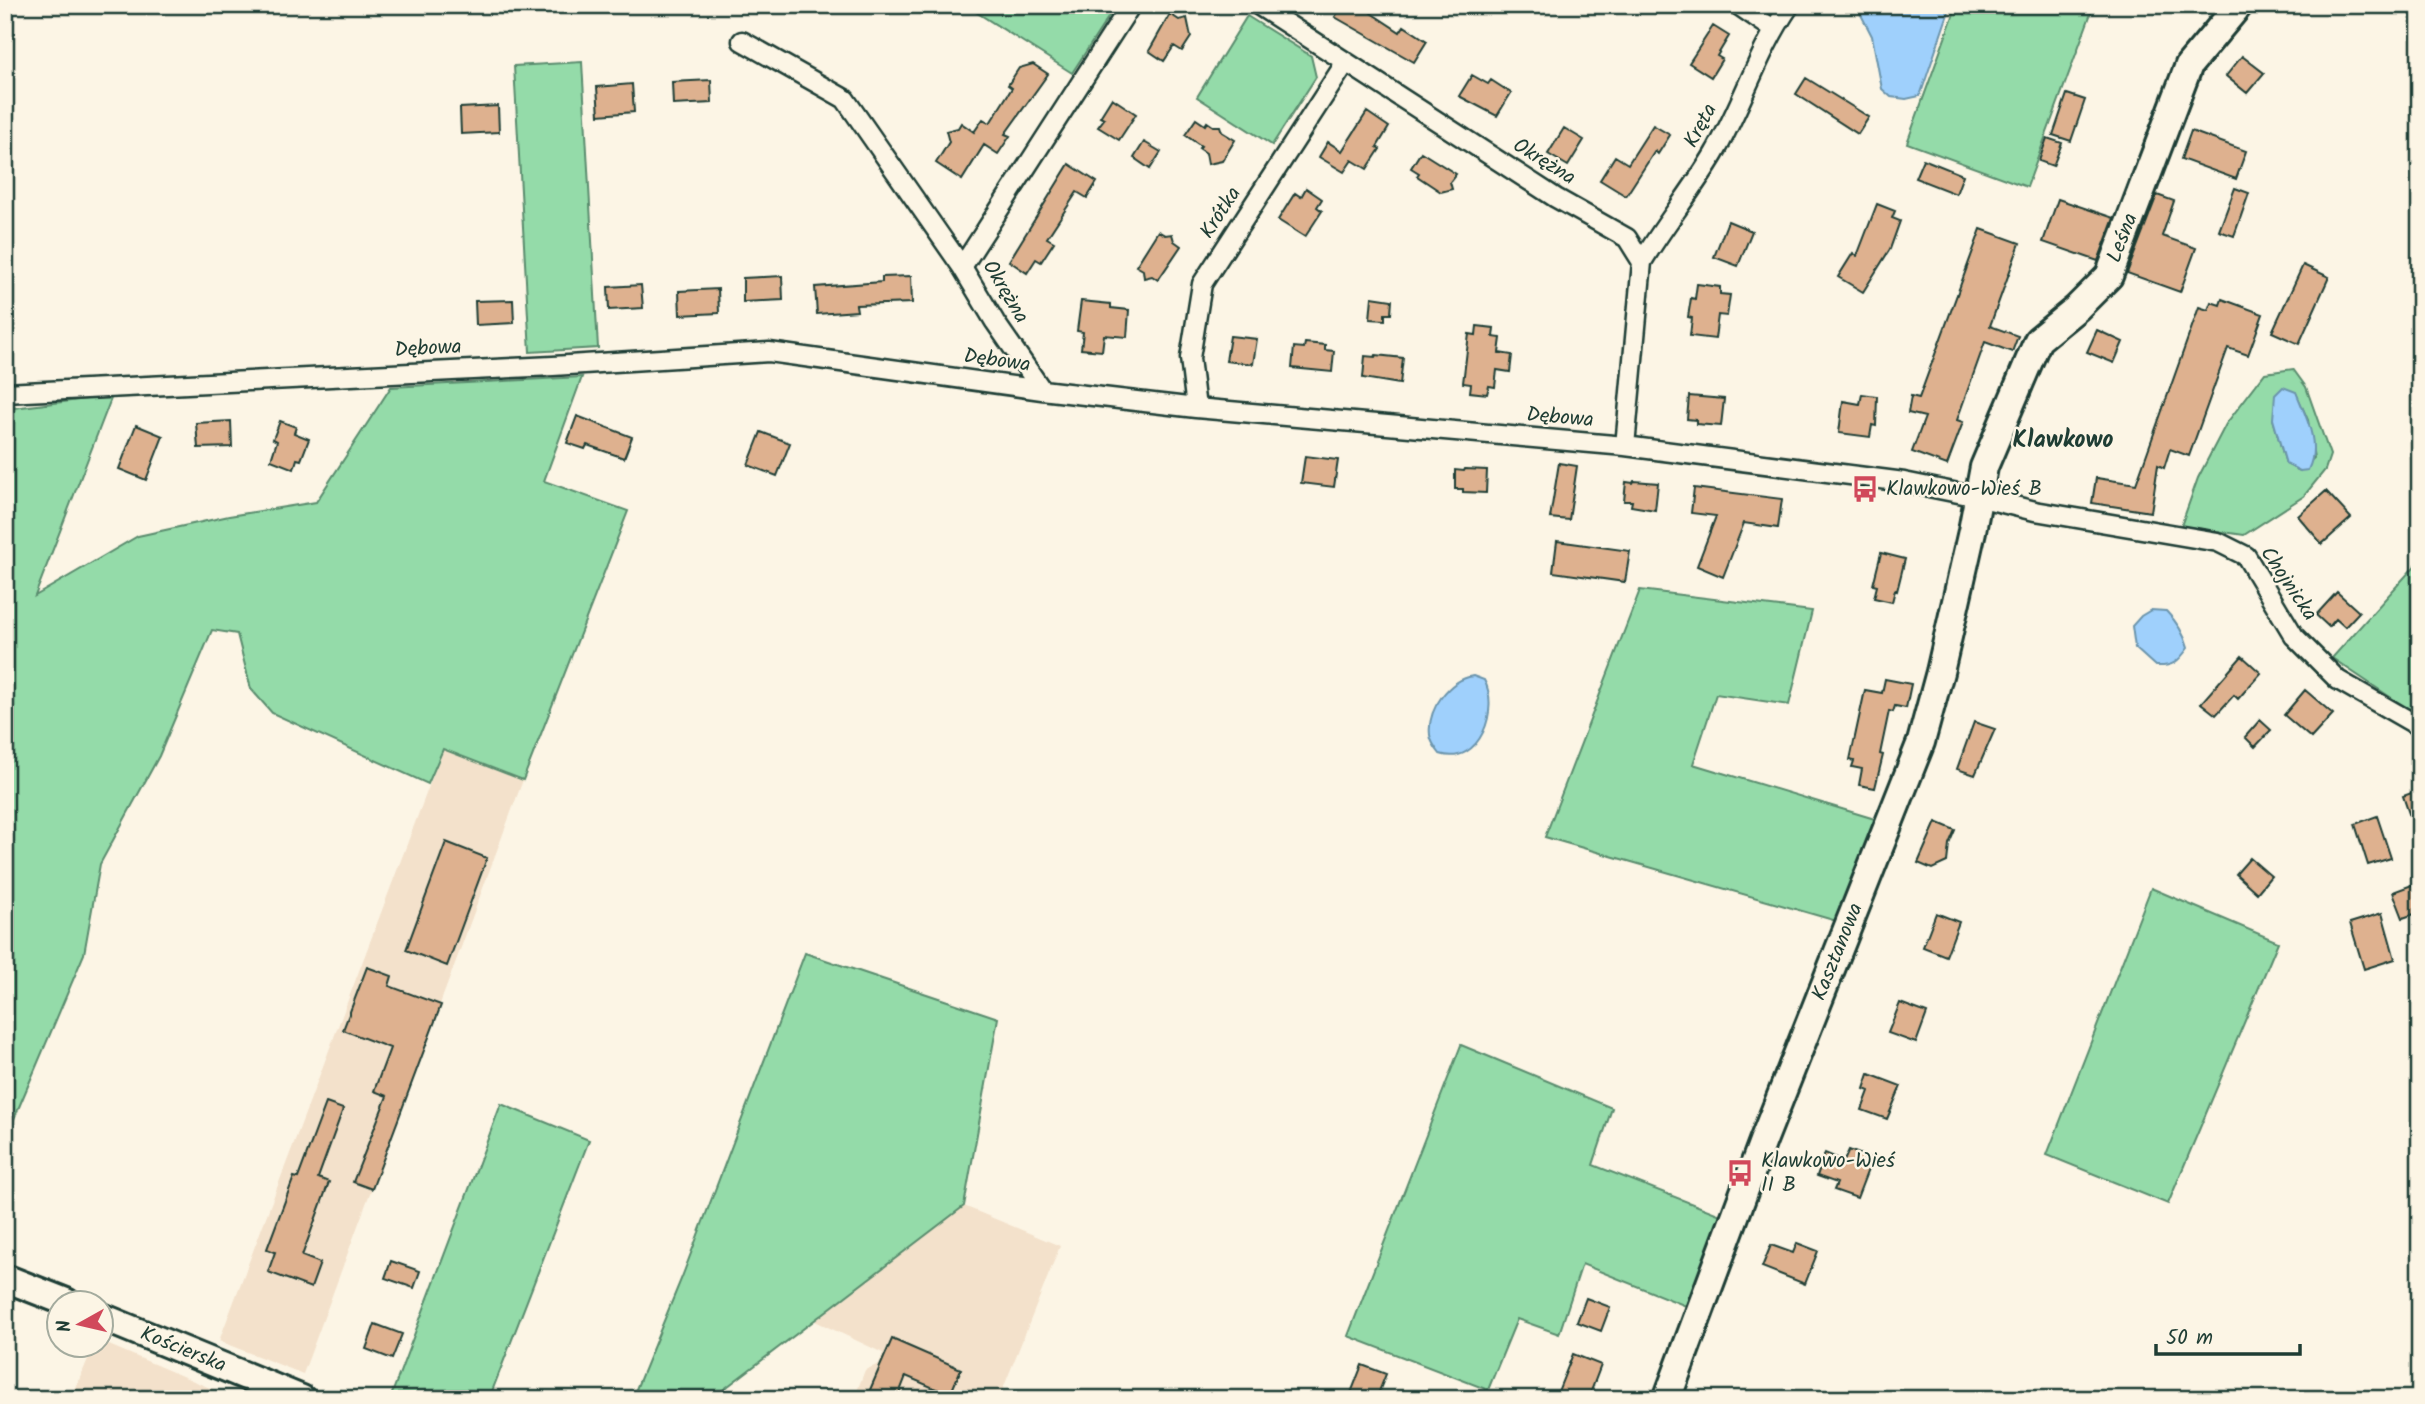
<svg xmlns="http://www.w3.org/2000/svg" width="2425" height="1404" font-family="Kalam,sans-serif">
<rect width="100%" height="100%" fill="#fcf5e5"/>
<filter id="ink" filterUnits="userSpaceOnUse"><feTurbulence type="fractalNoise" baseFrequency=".0143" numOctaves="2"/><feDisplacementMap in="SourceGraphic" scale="14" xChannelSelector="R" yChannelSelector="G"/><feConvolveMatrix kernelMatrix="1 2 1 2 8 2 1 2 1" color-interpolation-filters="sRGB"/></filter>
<g filter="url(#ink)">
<path fill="#f3e1cb" d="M443 749 523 780 303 1374 219 1341Z
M964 1206 1060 1246 999 1399H854L865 1370 879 1364 883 1353 815 1321Z
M102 1342 236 1399H71L94 1345 102 1344Z"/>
<path fill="#94dba9" stroke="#5a8c6e" stroke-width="2" fill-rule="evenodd" d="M965 5H1098L1111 13 1072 73Z
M1957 5H2094L2027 187 1907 143Z
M1247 16 1311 56 1316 77 1272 145 1197 97Z
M582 62 598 348 530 352 514 66Z
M2293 369 2306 387 2330 455 2325 470 2304 496 2244 535 2181 526 2198 478 2226 424 2265 373ZM2296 393 2308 420 2314 458 2300 471 2286 464 2273 419Z
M582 377 544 481 628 511 523 780 443 749 428 784 272 713 251 689 237 634 212 630 159 756 100 864 84 954 5 1140V409L112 396 35 596 138 536 229 516 316 502 391 387Z
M2420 560V717L2332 658Z
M1640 590 1812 611 1789 705 1716 694 1693 764 1878 820 1840 922 1545 837Z
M2151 888 2278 942 2168 1204 2047 1155Z
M805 953 998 1018 964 1206 711 1399H632L682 1277Z
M1461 1045 1612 1108 1593 1165 1721 1215 1686 1306 1582 1264 1559 1334 1517 1319 1488 1390 1348 1336Z
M501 1104 589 1140 489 1399H390Z"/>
<path fill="#9fd0fc" stroke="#6c95ac" stroke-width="2" d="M1856 5H1951L1920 96 1906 99 1891 97 1882 89 1872 36Z
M2283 387 2296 392C2306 417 2321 444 2308 470L2300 471 2286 464 2273 419 2275 395Z
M2151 610 2166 611C2177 622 2184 633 2188 648 2178 662 2173 667 2155 666L2135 648 2132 626 2141 616Z
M1473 676 1484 680C1500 708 1480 767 1440 754 1436 749 1431 742 1430 735 1427 709 1449 680 1473 676Z"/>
<path fill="#deb18f" stroke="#1f3d34" stroke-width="2" d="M1343 5H1376L1371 13 1400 32 1404 26 1427 41 1414 62 1335 17Z
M1170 14 1179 20 1187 18 1191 37 1182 51 1174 46 1164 61 1149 51Z
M1713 26 1729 36 1717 56 1722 59 1711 77 1689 63Z
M2242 56 2264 73 2247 93 2226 76Z
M1033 64 1048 74 1005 134 1010 136 998 154 984 145 962 180 936 163 949 142 946 131 958 128 961 123 974 132 983 119 990 123 1012 88 1008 85 1019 68Z
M1472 75 1488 84 1491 80 1511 93 1497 116 1459 96Z
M1806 78 1869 117 1858 134 1796 94Z
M711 80 712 103 673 105 672 82Z
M632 84 634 112 599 115 597 87Z
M2067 94 2085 100 2071 141 2053 135Z
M1112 98 1136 114 1119 140 1098 127 1104 119 1100 117Z
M498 106 499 132 461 134 460 108Z
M1367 112 1389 127 1377 147 1380 149 1367 169 1352 160 1344 172 1319 157 1328 142 1342 151Z
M1196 119 1205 125 1207 122 1213 126H1220L1222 132 1235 140 1222 161 1208 164 1206 153 1199 148 1201 146 1185 135Z
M1653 125 1670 135 1658 154 1655 151 1626 196 1600 180 1615 156 1628 164Z
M1564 128 1584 140 1568 166 1548 154Z
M2191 131 2246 151 2236 179 2181 159Z
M2047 138 2062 143 2053 166 2039 161Z
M1144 142 1161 152 1150 169 1134 158Z
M1421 152 1456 174 1450 182 1452 189 1441 192 1417 176 1419 173 1411 168Z
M1923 159 1963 175 1956 194 1915 178Z
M1069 164 1097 182 1087 198 1077 192 1047 238 1054 242 1041 262 1036 259 1027 273 1009 261Z
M1306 188 1322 199 1317 207 1322 211 1305 237 1278 220 1295 193 1301 197Z
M2235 188 2249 193 2234 236 2219 231Z
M2157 195 2174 201 2162 236 2196 248 2180 292 2127 273Z
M2058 199 2114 218 2098 261 2043 242Z
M1877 204 1895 211 1892 218 1900 221 1890 249 1863 292 1838 277 1853 253 1857 256Z
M1728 221 1752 231 1738 266 1714 257Z
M1981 229 2020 243 1990 326 2018 336 2012 352 1985 342 1957 420 1963 422 1947 465 1912 452 1925 417 1908 413 1911 396 1919 398Z
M1158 231 1165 235 1172 234 1174 241 1181 246 1158 280 1152 276 1144 278 1143 270 1136 266Z
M2303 265 2329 277 2299 344 2272 332Z
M782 276 783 300 743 302V278Z
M911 276 912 303 856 305 857 311 817 314 815 287 882 282V277Z
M1697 284 1720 287V294L1730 295 1727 316 1718 315 1715 339 1690 336 1692 318 1688 317 1691 298 1695 299Z
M641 285 643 308 609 310 608 287Z
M718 289 719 313 680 315 679 291Z
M1372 297 1392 300 1391 314H1385V320L1370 319Z
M2222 299 2263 314 2248 355 2228 348 2189 456 2170 449 2164 468 2158 465 2151 512 2092 503 2096 478 2136 484 2199 307 2208 310 2211 302 2220 305Z
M513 300 514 323 476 325 475 301Z
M1081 301 1111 304V308L1129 310 1127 337 1104 335 1102 351 1081 349 1083 332 1077 331Z
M1477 326 1494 328 1493 337 1501 338 1499 353 1512 355 1510 372 1497 370 1495 387 1489 386 1487 394 1470 392 1471 384 1463 383 1469 334 1476 335Z
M2097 330 2123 342 2114 363 2087 352Z
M1230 336 1257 339 1253 364 1226 361Z
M1305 343 1325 345V350L1334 351 1332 372 1292 368 1294 347 1304 348Z
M1376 355 1403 358 1400 384 1363 378 1365 356 1375 357Z
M1862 394 1877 396 1876 426 1872 425 1870 437 1839 433 1843 401 1860 404Z
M1689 396 1724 399 1721 426 1696 424V420L1687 419Z
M577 416 632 437 624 458 587 445 585 449 567 443Z
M231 421 232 447 198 448 196 423Z
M280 421 296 427 294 433 309 439 301 460 297 459 294 469 271 460 277 441 273 439Z
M136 425 163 436 146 480 119 469Z
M761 432 790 443 777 476 748 465Z
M1305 456 1338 460 1334 487 1301 483Z
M1559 463 1577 466 1569 520 1550 518Z
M1465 469 1487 470 1486 493 1463 492V489H1455V470L1464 471Z
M1634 481 1658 483 1655 510 1631 506 1632 501H1624L1626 482 1633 483Z
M1694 488 1782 499 1778 528 1744 523 1723 577 1697 566 1716 516 1691 513Z
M2326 491 2351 518 2322 544 2298 516Z
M1557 541 1630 551 1625 582 1553 572Z
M1881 553 1905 559 1897 591 1895 590 1892 602 1874 598 1877 586 1873 585Z
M2337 592 2359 612 2345 627 2336 619 2329 627 2316 615Z
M2242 656 2261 673 2238 699 2234 695 2216 715 2201 703Z
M1885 679 1911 684 1906 708 1895 706 1893 712 1889 711 1880 754 1883 755 1875 788 1859 785 1862 769 1852 767 1854 761 1850 760 1865 690 1882 693Z
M2305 690 2333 714 2311 738 2284 715Z
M2260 720 2271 730 2255 747 2245 737Z
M1974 722 1995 729 1975 775 1957 769Z
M2420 790V837H2417L2403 796Z
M2377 816 2391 858 2368 865 2355 824Z
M1936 822 1955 830 1949 844 1947 862 1932 869 1918 863Z
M446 842 487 858 447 966 406 950Z
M2250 858 2271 876 2257 893 2236 874Z
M2420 882V912L2403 918 2393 892Z
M1936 913 1959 922 1946 956 1923 947Z
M2382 913 2395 959 2364 969 2350 923Z
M367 967 392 976 389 986 441 1005 372 1189 353 1182 387 1096 374 1091 390 1048 343 1030Z
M1900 1003 1927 1013 1916 1043 1888 1033Z
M1869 1074 1901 1086 1887 1119 1862 1110 1869 1091 1864 1089Z
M326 1103 343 1109 318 1178 329 1182 302 1256 320 1263 311 1288 268 1272 275 1252 267 1249 294 1177 298 1178Z
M1849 1150 1872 1159 1857 1198 1834 1190 1837 1183 1817 1176 1825 1153 1844 1161Z
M1797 1243 1818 1251 1805 1284 1762 1267 1771 1245 1793 1253Z
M391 1261 420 1271 414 1288 385 1278Z
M1586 1298 1610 1307 1601 1331 1577 1322Z
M375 1324 402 1334 392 1359 366 1349Z
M892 1339 961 1369 950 1395 906 1376 897 1399H866Z
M1573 1354 1601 1365 1588 1399H1555Z
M1362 1365 1386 1374 1376 1399H1366L1351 1393Z"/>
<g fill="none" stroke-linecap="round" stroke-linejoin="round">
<defs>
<path id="street" d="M1258 5 1556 198 1627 238 1642 262 1625 446
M1738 5 1773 29
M742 41 845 99 962 267
M1642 262C1664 225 1692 191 1714 154 1742 106 1758 51 1790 5
M1042 390 995 322 962 267 1131 5
M5 393 553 366 769 352 1042 390 1196 408 1625 446 1904 482 1978 497 2035 511 2218 542 2246 556 2294 636 2338 680 2413 723
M1196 408 1190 358 1202 284 1346 62"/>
<path id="secondary" d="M5 1278 66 1302
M102 1317 302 1399
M1667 1399 1763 1141 1921 742 1940 672 1972 531 1984 467 2038 340 2077 308 2109 276 2189 65 2239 5"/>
</defs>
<use href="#street" stroke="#1f3d34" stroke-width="23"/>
<use href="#secondary" stroke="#1f3d34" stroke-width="32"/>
<use href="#street" stroke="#fcf5e5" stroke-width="18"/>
<use href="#secondary" stroke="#fcf5e5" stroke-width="26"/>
</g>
</g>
<defs>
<symbol id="bus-bare" viewBox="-9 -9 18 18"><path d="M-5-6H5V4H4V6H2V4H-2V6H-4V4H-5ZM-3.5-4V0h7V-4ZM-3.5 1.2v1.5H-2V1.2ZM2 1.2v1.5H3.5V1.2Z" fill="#d1495b" stroke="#fcf5e5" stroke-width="2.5" paint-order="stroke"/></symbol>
</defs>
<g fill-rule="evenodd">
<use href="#bus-bare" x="1846" y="470" width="38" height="38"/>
<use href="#bus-bare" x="1721" y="1154" width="38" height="38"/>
</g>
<g text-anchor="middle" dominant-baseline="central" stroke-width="5" stroke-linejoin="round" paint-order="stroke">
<g font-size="21" fill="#1f3d34" stroke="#fcf5e5">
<text transform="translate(1701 126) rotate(-62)">Kręta</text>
<text transform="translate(1544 162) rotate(32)">Okrężna</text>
<text transform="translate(1221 213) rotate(-57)">Krótka</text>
<text transform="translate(2123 238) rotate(-69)">Leśna</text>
<text transform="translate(1005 292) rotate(59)">Okrężna</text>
<text transform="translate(428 349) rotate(-3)">Dębowa</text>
<text transform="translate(997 361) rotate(8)">Dębowa</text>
<text transform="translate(1560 418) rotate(5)">Dębowa</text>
<text transform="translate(2288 584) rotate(56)">Chojnicka</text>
<text transform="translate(1838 952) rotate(-68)">Kasztanowa</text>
<text transform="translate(183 1350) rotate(22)">Kościerska</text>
</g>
<g font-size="21" fill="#1f3d34" stroke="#fcf5e5" text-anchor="start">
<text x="1886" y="489">Klawkowo-Wieś B</text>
<text x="1761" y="1161">Klawkowo-Wieś<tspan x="1761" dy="24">II B</tspan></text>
</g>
<g font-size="24" font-weight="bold" fill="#1f3d34" stroke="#fcf5e5">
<text x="2063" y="440">Klawkowo</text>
</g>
</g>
<rect width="2425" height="1404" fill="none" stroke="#fcf5e5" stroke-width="28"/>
<rect x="14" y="14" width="2397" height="1376" fill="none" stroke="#1f3d34" stroke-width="2.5" filter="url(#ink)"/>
<g transform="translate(80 1324) rotate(262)"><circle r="33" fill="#fcf5e5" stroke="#a4ab9e" stroke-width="2"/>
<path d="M0-5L12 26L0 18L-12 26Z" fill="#d1495b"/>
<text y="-10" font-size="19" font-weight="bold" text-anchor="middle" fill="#1f3d34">N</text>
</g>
<path d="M2156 1344v10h144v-10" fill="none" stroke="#1f3d34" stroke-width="3.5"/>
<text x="2166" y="1344" font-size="21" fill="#1f3d34" stroke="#fcf5e5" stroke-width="5" paint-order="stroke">50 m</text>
</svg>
